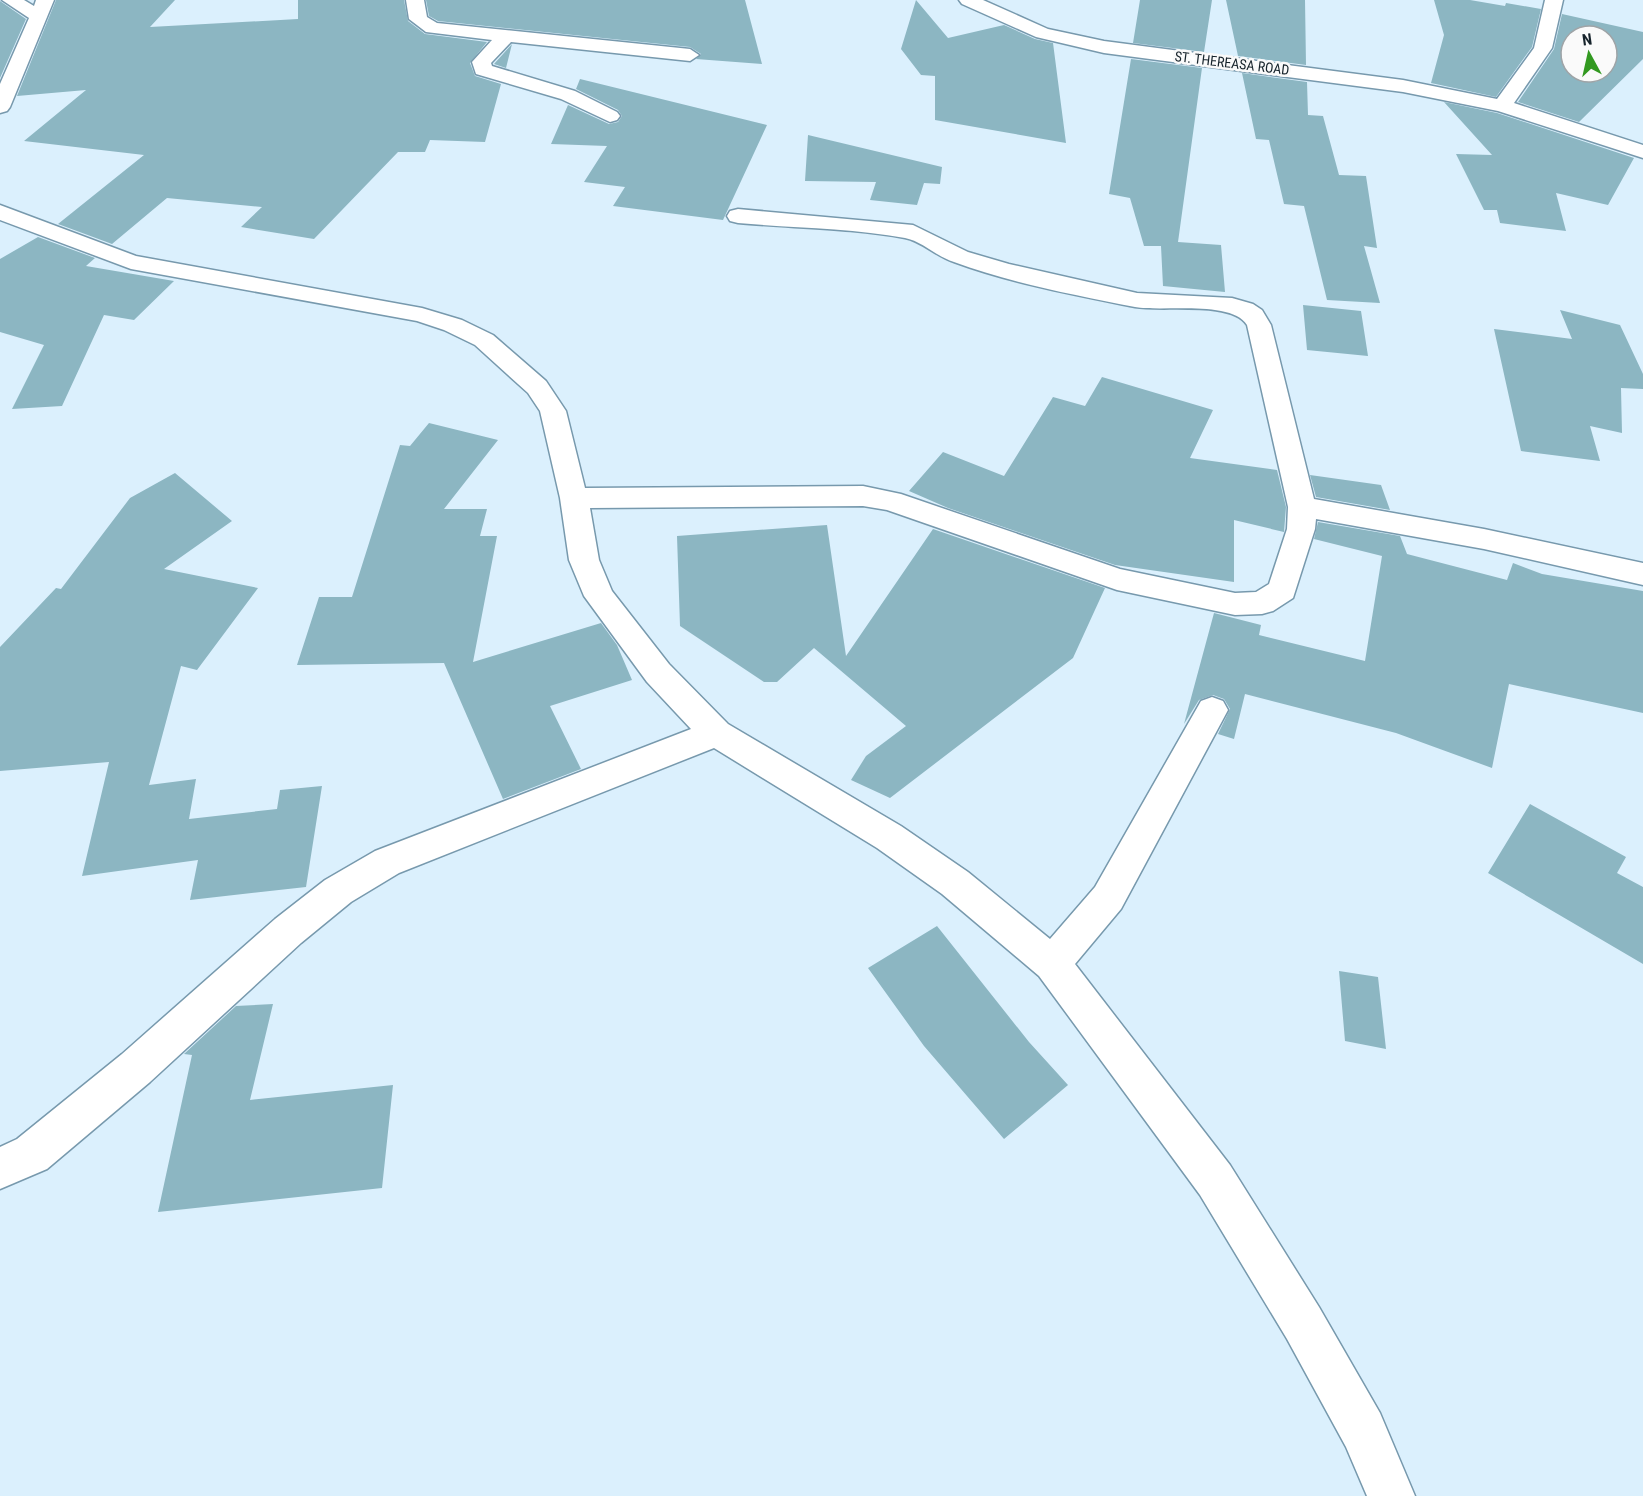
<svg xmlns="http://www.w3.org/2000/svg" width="1643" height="1496" font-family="'Roboto Condensed',sans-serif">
<rect width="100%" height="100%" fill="#dbf0fd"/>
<path fill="#8cb6c2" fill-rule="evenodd" d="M56 0H175L150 27 298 19V0H404L408 21 425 34 487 42 470 63 475 76 501 84 485 142 430 140 425 152H398L314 239 241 227 262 207 167 198 112 244 58 224 144 155 24 141 86 90 17 96Z
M426 0H745L762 64 696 59 701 54 690 47 438 21 429 16Z
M916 0 948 38 1004 25 1035 39 1053 43 1066 143 935 120V76L921 75 901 49Z
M1140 0H1212L1204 52 1133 43Z
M1226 0H1305L1306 65 1238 56Z
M1434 0H1470L1505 6 1506 3 1541 9 1532 47 1496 97 1431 83 1444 35Z
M0 1 26 19 0 78Z
M1562 14 1643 32V59L1579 122 1518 102 1554 49ZM1571 36H1607V72H1571Z
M512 44 506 68 494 64Z
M1131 59 1202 68 1178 242 1221 245 1225 292 1163 286 1161 246H1144L1130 198 1109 194Z
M1242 73 1307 82 1308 115 1323 116 1339 175 1366 176 1377 248 1364 246 1380 303 1327 300 1304 206 1284 204 1269 140 1256 139Z
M580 79 767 125 723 220 613 206 625 187 584 182 607 146 551 144 568 105 609 124 618 122 622 116 618 110 576 89Z
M1444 102 1497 113 1634 158 1608 205 1556 193 1566 231 1500 223 1497 210H1484L1456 154 1492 155Z
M808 135 942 167 940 184 924 183 917 205 870 200 876 182 805 181Z
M38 237 95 258 86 266 174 281 134 320 104 315 62 406 12 409 44 345 0 332V259Z
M1303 305 1361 311 1368 356 1307 350Z
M1560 310 1620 325 1643 374V389L1621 388 1622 433 1590 426 1600 461 1521 451 1494 329 1572 339Z
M1102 377 1213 410 1190 458 1277 470 1286 507 1284 532 1234 520V582L1115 565 948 508 909 491 943 452 1004 476 1053 397 1085 406Z
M429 423 498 440 444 509H487L480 536H497L473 662 601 623 617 645 632 680 550 706 581 769 503 799 444 663 297 665 319 597H352L400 445 410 446Z
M175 473 232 521 164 569 258 588 197 670 181 666 149 785 196 779 189 819 277 809 280 790 322 786 306 887 190 900 198 860 82 876 109 762 0 771V647L56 588 61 589 130 498Z
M1310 475 1381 485 1390 510 1316 497Z
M1318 522 1400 536 1407 554 1507 580 1513 563 1542 574 1643 591V713L1509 684 1492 768 1396 733 1245 694 1234 739 1218 734 1230 709 1224 699 1213 695 1199 700 1184 724 1214 613 1261 625 1259 635 1365 661 1382 556 1314 539Z
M827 525 846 656 933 529 1105 588 1073 658 890 798 851 780 866 756 906 726 814 648 777 682H764L680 626 677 536Z
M1530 804 1626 857 1617 873 1643 887V964L1488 873Z
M937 926 1029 1042 1068 1085 1004 1139 924 1046 868 968Z
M1339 971 1378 977 1386 1049 1345 1041Z
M273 1004 250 1100 393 1085 382 1188 158 1212 192 1055 184 1054 236 1006Z"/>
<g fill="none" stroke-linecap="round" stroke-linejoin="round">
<defs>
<path id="street" d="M2 0H24L34 6 36 0H54L10 107 7 111 0 113V84L29 18Z
M406 0H424L427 17 437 23 690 49 699 55 690 61 511 42 491 63 492 66 575 91 617 112 620 116 617 120 610 122 561 99 476 74 472 62 492 40 426 32 409 19Z
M959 0H983L1048 29 1104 41 1403 80 1497 99 1534 48 1545 0H1563L1552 48 1514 103 1643 145V158L1498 111 1403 92 1104 53 1036 37 962 4Z
M0 205 136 256 422 308 462 320 493 335 546 381 566 411 585 488 863 486 901 494 1120 569 1235 593 1256 592 1269 584 1287 529 1288 507 1247 325C1232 300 1162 312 1135 307 1075 295 1011 283 954 262 937 257 922 241 905 238 852 228 793 228 738 223L730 221 727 216 730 211 738 209 913 225 968 252 1009 264 1137 293 1232 298 1253 304 1262 310 1271 325 1314 499 1484 529 1643 563V585L1484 549 1316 519 1315 529 1293 598 1273 611 1262 614 1235 615 1117 590 887 510 863 506 590 508 599 560 612 591 669 664 728 724 901 826 968 872 1050 939 1095 887 1201 701 1212 697 1223 701 1228 710 1121 909 1075 964 1230 1165 1319 1307 1380 1413 1415 1496H1367L1346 1447 1287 1339 1200 1195 1039 976 942 894 877 848 714 748 399 873 351 902 301 943 150 1082 47 1169 0 1189V1147L17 1139 122 1054 275 919 325 880 375 851 691 729 647 682 584 596 569 560 560 498 540 411 528 393 475 345 444 330 417 321 131 269 0 220Z"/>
</defs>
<use href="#street" stroke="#7799ad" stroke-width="3"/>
<use href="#street" fill="#fff" fill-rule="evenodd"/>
</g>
<g text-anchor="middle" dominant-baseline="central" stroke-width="5" stroke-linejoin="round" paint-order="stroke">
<g font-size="14" fill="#16232b" stroke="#fafafa">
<text transform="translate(1232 63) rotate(7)">ST. THEREASA ROAD</text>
</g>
</g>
<g transform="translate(1589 54) rotate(352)"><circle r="28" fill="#fafafa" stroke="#9fa4a7" stroke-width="1.5"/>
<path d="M0-4.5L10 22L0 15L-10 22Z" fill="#329920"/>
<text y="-9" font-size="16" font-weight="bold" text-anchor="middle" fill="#16232b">N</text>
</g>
</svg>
